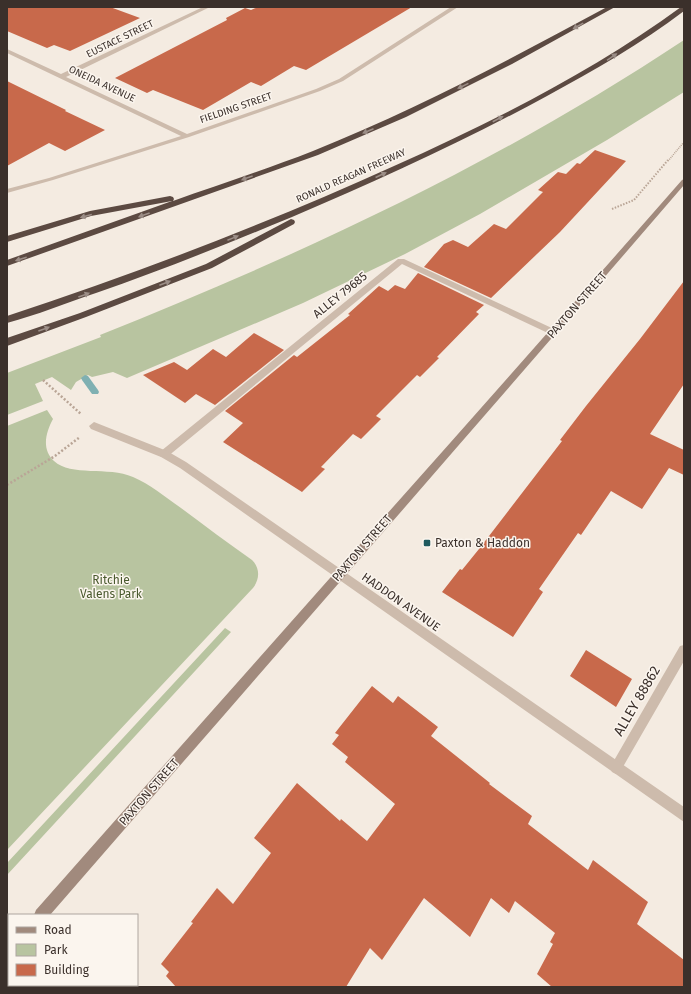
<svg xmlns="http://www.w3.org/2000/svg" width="691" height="994" font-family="'Fira Sans',sans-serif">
<rect width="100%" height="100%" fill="#f4ebe1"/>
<path fill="#b8c4a0" d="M684 40V92L607 140 480 214 405 254 303 303 127 378 113 372 92 377 88 375 76 382 71 390 52 377 35 384 43 401 7 415V373L101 337 100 335C303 254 502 161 684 40Z
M47 410 53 419C46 432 41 449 54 461 71 477 108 466 133 477 150 484 165 497 181 508 205 526 228 543 252 560 260 568 260 579 253 588L7 850V426Z
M225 628 231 632 7 875V863Z"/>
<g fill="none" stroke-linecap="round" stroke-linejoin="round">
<path fill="#7fb0b2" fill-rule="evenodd" d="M85 375 88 376 98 390 99 392 98 394H92L82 380 81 378Z"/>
</g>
<path fill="#c8694b" d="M7 7H110L140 18 70 51 54 45 47 48 7 31Z
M258 7H412L306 70 294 66 261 86 251 82 203 110 153 90 147 93 115 78 227 20 226 18 245 8 251 10Z
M7 81 66 110 65 111 105 130 65 151 49 143 7 166Z
M595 150 626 161 560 232 491 298 424 267 444 244 453 240 468 247 494 224 506 229 543 192 538 190 558 172 566 174 577 163 580 164Z
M418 273 484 305 476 312 479 314 437 357 439 358 420 377 417 375 376 416 381 419 361 439 353 434 321 467 325 469 302 492 223 442 243 423 225 411 294 355 297 357 350 315 348 314 379 286 388 291 395 285 405 289Z
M684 281V384L650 434 684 450V475L669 468 642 509 611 491 581 535 578 533 539 589 543 592 513 637 442 592 460 569 462 570 479 549 562 441 560 440 586 406 640 339Z
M254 333 284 350 215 405 196 394 185 403 143 375 174 362 187 370 213 349 226 357Z
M586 650 632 679 616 707 570 676Z
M372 686 393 703 398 696 438 727 431 736 490 783 489 784 532 816 528 824 588 870 593 860 648 902 637 924 684 960V987H552L537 974 553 944 550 942 555 933 515 901 509 913 491 898 470 937 424 898 382 960 370 948 346 987H176L166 976 169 972 161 964 193 923 191 922 217 888 233 904 271 853 254 838 297 783 340 821 341 819 367 841 395 804 345 762 348 757 332 744 339 735 335 733Z"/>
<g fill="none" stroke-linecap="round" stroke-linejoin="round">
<path stroke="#b9a596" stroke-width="1.5" stroke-dasharray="1 1" stroke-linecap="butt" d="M668 161 684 142"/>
<path stroke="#b9a596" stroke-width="2" stroke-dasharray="1.5 1.5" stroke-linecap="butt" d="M612 209 634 200 668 160"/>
<path stroke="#b9a596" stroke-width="2.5" stroke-dasharray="2 2" stroke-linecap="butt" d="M43 380 81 414
M7 485 55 456 80 437"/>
<path fill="#cdbbac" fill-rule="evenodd" d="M398 259H404L556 330 557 332 553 335 550 334 402 264 167 457H161L159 454 161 451Z
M684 645V661L620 772 616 774 612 772 610 768 612 764 680 646Z"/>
<path fill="#cdbbac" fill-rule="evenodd" d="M203 7H210L66 77 187 134 316 89 339 79 451 7H458L343 81 320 91 189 137 53 180 7 193V189L49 178 181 136 7 53V49L61 74Z
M94 422 167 451 186 462 684 807V822L180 468 161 457 91 429 89 426Z"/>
<path fill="#a18a7d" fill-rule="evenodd" d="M684 179V185C474 429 261 672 50 915H34L36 910C251 666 468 424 682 180Z
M9 945V961L7 962V946Z"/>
<path fill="#5c4a42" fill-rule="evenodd" d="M607 7H615L512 64 406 117 318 155 7 266V260L172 201 91 216 7 242V236L90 211 170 196 173 197 174 199 173 201C220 184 267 169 313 151 415 110 511 59 607 7Z
M681 7H684V11C641 44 594 70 547 96 464 141 379 180 292 217 227 244 162 270 96 293 66 303 37 315 7 323V316C138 273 268 223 394 166 492 122 594 71 681 7Z
M291 219 294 220 295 222 294 224 212 268 86 317 7 346V338L80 313 206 264Z"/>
</g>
<defs><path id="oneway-solid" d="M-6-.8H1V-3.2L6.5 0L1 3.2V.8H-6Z"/></defs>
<g fill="#9c8e87">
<use href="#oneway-solid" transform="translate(578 26) rotate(151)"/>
<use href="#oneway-solid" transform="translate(612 57) rotate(-34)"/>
<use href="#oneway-solid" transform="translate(463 86) rotate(154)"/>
<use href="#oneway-solid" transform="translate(498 119) rotate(-28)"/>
<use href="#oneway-solid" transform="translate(368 131) rotate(157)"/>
<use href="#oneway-solid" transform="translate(381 175) rotate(-25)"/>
<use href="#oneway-solid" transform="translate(247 178) rotate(160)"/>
<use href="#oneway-solid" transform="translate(144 215) rotate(160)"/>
<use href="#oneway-solid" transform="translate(86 216) rotate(165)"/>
<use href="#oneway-solid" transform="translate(233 238) rotate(-22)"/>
<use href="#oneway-solid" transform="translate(21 259) rotate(162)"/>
<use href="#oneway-solid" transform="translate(165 283) rotate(-21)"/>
<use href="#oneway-solid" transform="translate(84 295) rotate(-20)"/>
<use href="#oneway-solid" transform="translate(44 329) rotate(-20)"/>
</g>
<rect fill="#1f5a5e" stroke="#fbf5ee" stroke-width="1.5" x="423" y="539" width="8" height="8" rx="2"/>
<g text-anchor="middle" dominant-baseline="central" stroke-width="3" stroke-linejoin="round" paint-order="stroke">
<g font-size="10" fill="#3b302b" stroke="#fbf5ee">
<text transform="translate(120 39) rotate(-26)">EUSTACE STREET</text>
<text transform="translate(102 84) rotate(25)">ONEIDA AVENUE</text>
<text transform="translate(236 108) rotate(-19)">FIELDING STREET</text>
<text transform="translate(351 176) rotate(-24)">RONALD REAGAN FREEWAY</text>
</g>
<g font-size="12" fill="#3b302b" stroke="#fbf5ee">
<text transform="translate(340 295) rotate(-39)">ALLEY 79685</text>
<text transform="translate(577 305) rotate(-49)">PAXTON STREET</text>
<text transform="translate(362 548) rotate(-49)">PAXTON STREET</text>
<text transform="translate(401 602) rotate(35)">HADDON AVENUE</text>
<text transform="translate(149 792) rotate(-49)">PAXTON STREET</text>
</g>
<g font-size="12" fill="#3b302b" stroke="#fbf5ee" text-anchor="start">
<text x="435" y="543">Paxton &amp; Haddon</text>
</g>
<g font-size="12" fill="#4a5a2e" stroke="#fbf5ee">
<text x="111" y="580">Ritchie<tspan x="111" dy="14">Valens Park</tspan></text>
</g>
<g font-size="14" fill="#3b302b" stroke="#fbf5ee">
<text transform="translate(637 701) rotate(-60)">ALLEY 88862</text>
</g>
</g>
<rect width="691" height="994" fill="none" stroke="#3b302b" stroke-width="16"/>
<rect x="8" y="914" width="130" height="72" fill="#fbf5ee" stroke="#aea6a0"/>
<rect x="16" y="927" width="20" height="6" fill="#a18a7d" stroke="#aea6a0"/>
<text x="44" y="934" font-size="12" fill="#3b302b">Road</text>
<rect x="16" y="944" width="20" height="12" fill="#b8c4a0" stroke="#aea6a0"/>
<text x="44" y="954" font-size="12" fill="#3b302b">Park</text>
<rect x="16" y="964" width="20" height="12" fill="#c8694b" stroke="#aea6a0"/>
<text x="44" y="974" font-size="12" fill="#3b302b">Building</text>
</svg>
